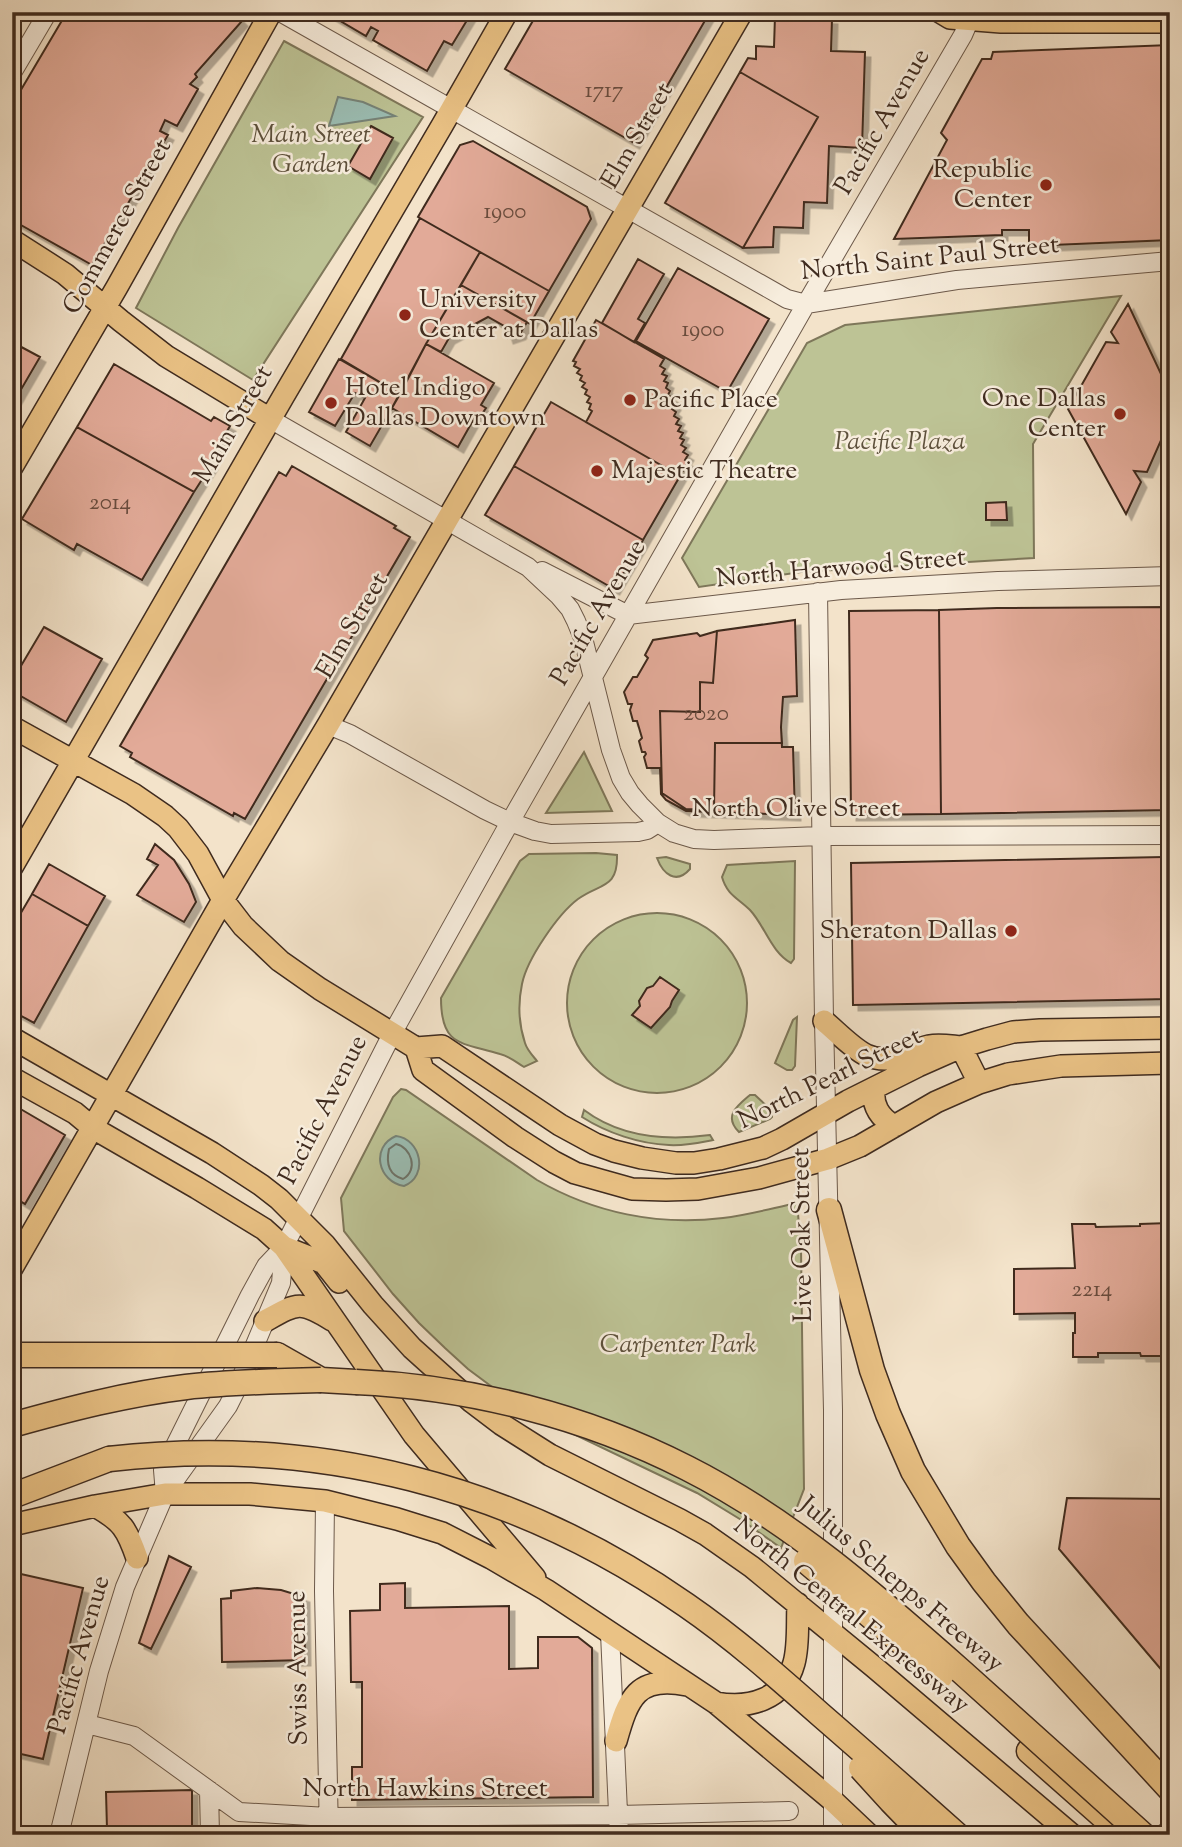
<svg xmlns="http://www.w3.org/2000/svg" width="1182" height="1847" font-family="'Sorts Mill Goudy',serif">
<defs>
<filter id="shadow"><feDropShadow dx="5.5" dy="5.5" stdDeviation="0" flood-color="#0004"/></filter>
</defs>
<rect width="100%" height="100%" fill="#f3e3ca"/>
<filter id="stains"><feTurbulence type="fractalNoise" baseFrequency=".00286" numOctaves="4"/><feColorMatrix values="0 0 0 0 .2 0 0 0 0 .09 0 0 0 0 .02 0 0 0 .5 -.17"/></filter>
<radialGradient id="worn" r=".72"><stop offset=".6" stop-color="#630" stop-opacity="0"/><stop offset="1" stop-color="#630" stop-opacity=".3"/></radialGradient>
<path fill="#bdc395" stroke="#7e775a" stroke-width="2" d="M284 41 423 117 253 380 136 308 178 228Z
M1121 296 1033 444 1034 558 801 572 699 587 682 558 807 343 845 325Z
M584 752 612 811 546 813Z
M596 853 617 855C618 889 600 883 578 899 558 914 527 959 522 984 518 1003 519 1025 525 1043 527 1050 533 1056 537 1061L524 1067C517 1063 509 1056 500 1054 461 1042 441 1047 441 998L520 861 529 854Z
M666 857 690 864V869C676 885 663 874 657 858Z
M795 861 794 959 791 963C771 952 765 926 750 910 738 898 727 895 722 877L727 865Z
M567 1003a90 90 0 1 1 180 0a90 90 0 1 1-180 0Z
M797 1017 795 1066 792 1070H787L775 1063 793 1020Z
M401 1089 406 1090 537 1180C594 1213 658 1226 723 1218 748 1215 773 1208 797 1203L801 1247 804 1489 781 1548 743 1521 697 1493 523 1410 468 1369 445 1348 419 1323 393 1294 344 1231 341 1198 393 1097Z
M750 1095H755L772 1111V1117L770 1119 739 1132C723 1116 737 1106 750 1095Z
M584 1110C620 1137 666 1141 710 1135L713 1140C698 1143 684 1146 669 1145 640 1144 607 1133 582 1117Z"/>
<path fill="#9bbeb4" stroke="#768378" stroke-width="2" d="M338 97 363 102 395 116 329 126Z
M396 1136C421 1139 429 1176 404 1186 378 1182 370 1147 396 1136Z"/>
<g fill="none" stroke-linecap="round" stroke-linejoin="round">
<path stroke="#6d746a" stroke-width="2" d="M396 1144C411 1147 419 1170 403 1179 389 1175 386 1163 389 1149Z"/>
</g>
<path fill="#e2aa98" stroke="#3f2b1f" stroke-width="2" filter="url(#shadow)" d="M67 12H242L237 16 242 21 195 74 197 77 190 84 198 89 177 126 165 120 160 131 168 135 92 265 12 220V105Z
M325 12H472L452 45 444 41 427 71 373 40 378 31 371 27 366 36Z
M538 12H710L634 143 505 69Z
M775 16 832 19 831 51 865 52 862 148 829 146 827 203 804 202 803 228 774 227 773 247 743 248 818 117 740 72 748 58 756 59V46L774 47Z
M1170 45V240L1029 246V230H1002V235L894 239 947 140 941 133 982 59H991L993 52Z
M740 72 818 117 743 248 665 203Z
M371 126 393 138 370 179 348 166Z
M473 141 587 207 591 219 549 291 418 217 460 145Z
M420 218 480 252 426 344 400 394 341 359Z
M480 252 549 291 530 324 461 285Z
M638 259 664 274 638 319 645 323 634 342 602 323Z
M678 268 769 319 727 392 636 341Z
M461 285 527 322 520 334 508 338 504 326 488 317 449 338 441 352 426 344Z
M1128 304 1170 393V420L1147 472 1134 471 1141 482 1126 514 1068 409 1106 342 1118 343 1111 332Z
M596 320 664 359 660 366 665 369 662 374 667 376 664 381 668 383 666 388 670 391 668 395 673 398 670 402 675 405 672 409 676 412 674 416 679 419 676 424 681 426 678 431 683 433 680 438 684 440 681 445 686 448 683 452 688 455 685 460 688 462 680 476 586 422 592 411 589 409 591 404 587 402 590 397 585 394 587 390 582 387 585 383 580 380 582 376 577 373 580 369 574 366 576 362 573 361Z
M12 342 40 357 19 393 12 389Z
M426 344 494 383 481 405 486 408 480 417 476 415 458 447 392 408Z
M339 359 400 394 370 446 346 432 365 398 355 393 335 426 309 412Z
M114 364 211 421 214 417 230 426 209 462 212 464 194 492 77 427Z
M12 389 19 393 12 405Z
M551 402 680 476 643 540 514 466Z
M77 427 194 492 142 580 77 544 74 550 22 519Z
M292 466 396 526 394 528 410 537 245 819 234 813 233 816 130 757 132 753 120 746 279 472 286 476Z
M514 466 643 540 614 589 485 515Z
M1006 502 1007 520H986V503Z
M1170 607V810L941 814 939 610 997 608Z
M939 610 941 814 851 815 849 611Z
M795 620 797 696 783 697 781 727 782 747H793L795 815 686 811 666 800 661 794 660 768H647L644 757 646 754 645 752H642L639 741 642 738 637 721H633L630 710 632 704H628L624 692 633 677H637L648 658 645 655 653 640 697 633 700 636 717 631Z
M795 620 797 696 783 697 781 727 782 743H715L714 810 686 809 662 793 660 711 700 712V682L713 683 717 631Z
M44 627 102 659 66 722 12 691V681Z
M155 844 174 860 189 884 196 902 184 922 137 895 158 865 147 859Z
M1164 857H1170V999L853 1005 851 863Z
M49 864 105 896 88 926 32 894Z
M32 894 88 926 34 1023 12 1011V928Z
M660 977 679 990 672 1001 670 1007 651 1028 632 1015 640 1006 639 1001 647 988 653 986Z
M12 1104 65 1135 25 1204 12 1196Z
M1169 1223V1248L1167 1247V1277H1170V1302H1167L1170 1356H1141L1140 1353H1098V1357H1073V1333H1075V1313L1014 1314V1269L1075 1268 1072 1224H1095L1096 1227 1140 1226V1224Z
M1067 1498 1170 1499V1680L1059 1549Z
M169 1556 191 1567 151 1649 139 1643Z
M12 1572 83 1588 43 1759 12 1752Z
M405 1583V1608L509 1606V1669L538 1668V1637H578L592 1648 593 1797 352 1800V1767H362V1682H351L350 1611 380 1610V1584Z
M257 1588 281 1590 304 1597 305 1660 222 1662 221 1599 231 1598V1591Z
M192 1790V1827H183V1835H124V1829H107L106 1792Z
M271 1829V1835H228V1830Z
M600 1830V1835H481V1832Z
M803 1833V1835H647L739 1834Z"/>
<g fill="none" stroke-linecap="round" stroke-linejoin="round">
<defs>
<path id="minor" d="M280 12 787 299 806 304 957 280 1170 261
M12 73 48 12
M270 419 528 567 559 596 570 609 576 621 583 638 611 750 621 778 630 793 640 805 658 823 674 833 694 839 714 840 821 836 1170 835
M542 571 628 615 841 590 998 581 1170 576
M818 592 824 1021 833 1410V1835
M328 725 350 734 485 810 510 822 535 831 551 834 638 832 647 830 658 823
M165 1494 163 1470 250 1295 266 1266 284 1247 392 1034 510 822 806 304 963 35 973 12
M325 1501 324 1591 329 1835
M610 1633 619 1835
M87 1724 134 1736 239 1812 328 1817 618 1815 789 1811
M209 1790 210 1835
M59 1835 99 1671 125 1587 165 1494 228 1406 236 1390 281 1283 284 1247
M1162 1835 1170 1829"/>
<path id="major" d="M940 12 950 18 1001 22H1170
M12 240 65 274 121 321 166 356 270 419
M12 467 117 287 271 12
M12 727 133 794 165 816 178 828 198 854 223 900 243 926 280 961 320 989 416 1048 442 1046 560 1125 595 1144 614 1151 642 1158 676 1163H694L719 1159 763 1148 782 1139 848 1101 918 1066 961 1047 987 1039 1013 1032 1040 1030 1170 1028
M12 867 283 397 443 124 507 12
M824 1021C836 1031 852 1048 866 1055 891 1066 906 1052 929 1046 940 1044 950 1046 961 1047L979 1083
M12 1038 212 1153 261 1185 279 1199 325 1245 373 1305 412 1348 472 1402 501 1424 550 1455 680 1520 705 1534 752 1567 874 1667 1072 1835
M416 1048 423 1070 515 1137 554 1162 575 1173 632 1189 666 1190 698 1189 759 1178 828 1159 860 1146 936 1102 979 1083 1008 1074 1061 1066 1170 1063
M12 1078 75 1113 93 1128 197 1188 264 1229 284 1247 414 1435 535 1578
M874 1088C872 1105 879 1117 894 1126
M284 1247 324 1263 339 1282
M12 1268 223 900 328 725 742 12
M265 1321C297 1303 300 1300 332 1320
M95 1506C122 1521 127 1529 137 1558
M12 1525 95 1506 165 1494H250L325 1501 397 1519 442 1533 491 1558 546 1590 716 1703 832 1800 869 1835
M716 1703C749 1709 784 1700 794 1663 799 1645 797 1623 798 1604
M616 1741C628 1698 637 1675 687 1685"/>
<path id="highway" d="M829 1210 872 1370 888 1414 913 1471 958 1546 984 1582 1018 1624 1170 1789
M277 1355 321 1380 356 1382
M12 1496 109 1459
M1029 1751 1124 1835"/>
</defs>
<use href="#minor" stroke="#6c594a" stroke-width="20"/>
<use href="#major" stroke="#3f2b1f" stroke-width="24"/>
<use href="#highway" stroke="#3f2b1f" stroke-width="27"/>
<use href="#minor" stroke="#f7eddd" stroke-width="18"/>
<use href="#major" stroke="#eac285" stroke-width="21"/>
<use href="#highway" stroke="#eac285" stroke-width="24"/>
<defs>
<path id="highway-bridge" d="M12 1355H277
M356 1382C470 1387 585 1416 687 1468 790 1520 876 1596 962 1672 1022 1726 1083 1781 1143 1835
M12 1425C69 1409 127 1394 186 1387 231 1382 276 1381 321 1380
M109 1459C316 1435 515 1486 686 1605 734 1638 778 1677 822 1716 867 1755 912 1795 957 1835
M806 1561 941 1676
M861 1768 891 1801 924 1835"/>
</defs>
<use href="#highway-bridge" stroke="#3f2b1f" stroke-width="27" stroke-linecap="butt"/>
<use href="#highway-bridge" stroke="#eac285" stroke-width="24"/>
</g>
<g fill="#8f2418" stroke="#f7eddd" stroke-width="2.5">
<circle cx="1046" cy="185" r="7"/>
<circle cx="405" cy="315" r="7"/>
<circle cx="630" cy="400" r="7"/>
<circle cx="331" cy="403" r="7"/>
<circle cx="1120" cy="414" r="7"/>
<circle cx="597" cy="471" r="7"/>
<circle cx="1011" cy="931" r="7"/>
</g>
<g text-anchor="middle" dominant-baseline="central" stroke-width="5" stroke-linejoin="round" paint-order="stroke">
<g font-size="23" fill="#684b3d">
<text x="604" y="91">1717</text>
<text x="505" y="212">1900</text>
<text x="703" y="330">1900</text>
<text x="110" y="503">2014</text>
<text x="706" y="714">2020</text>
<text x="1092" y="1290">2214</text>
</g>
<g font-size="26" fill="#3f2b1f" stroke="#f7eddd">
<text transform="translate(883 122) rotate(-60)">Pacific Avenue</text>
<text transform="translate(638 136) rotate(-60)">Elm Street</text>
<text transform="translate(118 227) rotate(-61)">Commerce Street</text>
<text transform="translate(930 259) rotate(-6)">North Saint Paul Street</text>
<text transform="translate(234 425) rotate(-60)">Main Street</text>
<text transform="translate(841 569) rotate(-5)">North Harwood Street</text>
<text transform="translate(599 613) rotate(-60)">Pacific Avenue</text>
<text transform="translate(353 626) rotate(-60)">Elm Street</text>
<text x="796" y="809">North Olive Street</text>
<text transform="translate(830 1079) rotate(-26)">North Pearl Street</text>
<text transform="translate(324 1110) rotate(-63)">Pacific Avenue</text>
<text transform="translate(803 1235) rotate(-91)">Live Oak Street</text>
<text transform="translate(901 1585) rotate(40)">Julius Schepps Freeway</text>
<text transform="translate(851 1616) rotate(39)">North Central Expressway</text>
<text transform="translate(80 1655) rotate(-74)">Pacific Avenue</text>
<text transform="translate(299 1668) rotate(-91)">Swiss Avenue</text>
<text x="425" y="1789">North Hawkins Street</text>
</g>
<g font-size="26" font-style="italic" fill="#5e513c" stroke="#f7eddd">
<text x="311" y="135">Main Street<tspan x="311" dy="30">Garden</tspan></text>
<text x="900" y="442">Pacific Plaza</text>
<text x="678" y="1345">Carpenter Park</text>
</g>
<g font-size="26" fill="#3f2b1f" stroke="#f7eddd" text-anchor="start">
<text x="1032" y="170" text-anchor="end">Republic<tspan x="1032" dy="30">Center</tspan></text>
<text x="419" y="300">University<tspan x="419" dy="30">Center at Dallas</tspan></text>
<text x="345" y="388">Hotel Indigo<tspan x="345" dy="30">Dallas Downtown</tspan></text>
<text x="1106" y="399" text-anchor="end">One Dallas<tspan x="1106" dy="30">Center</tspan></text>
<text x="644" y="400">Pacific Place</text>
<text x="611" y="471">Majestic Theatre</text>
<text x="997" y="931" text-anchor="end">Sheraton Dallas</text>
</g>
</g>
<rect width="1182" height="1847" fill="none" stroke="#f3e3ca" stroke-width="42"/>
<rect x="14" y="14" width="1154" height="1819" fill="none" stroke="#3f2b1f" stroke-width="3.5"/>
<rect x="21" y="21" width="1140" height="1805" fill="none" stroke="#3f2b1f" stroke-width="2"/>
<rect width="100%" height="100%" filter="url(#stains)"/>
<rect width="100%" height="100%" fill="url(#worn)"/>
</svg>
